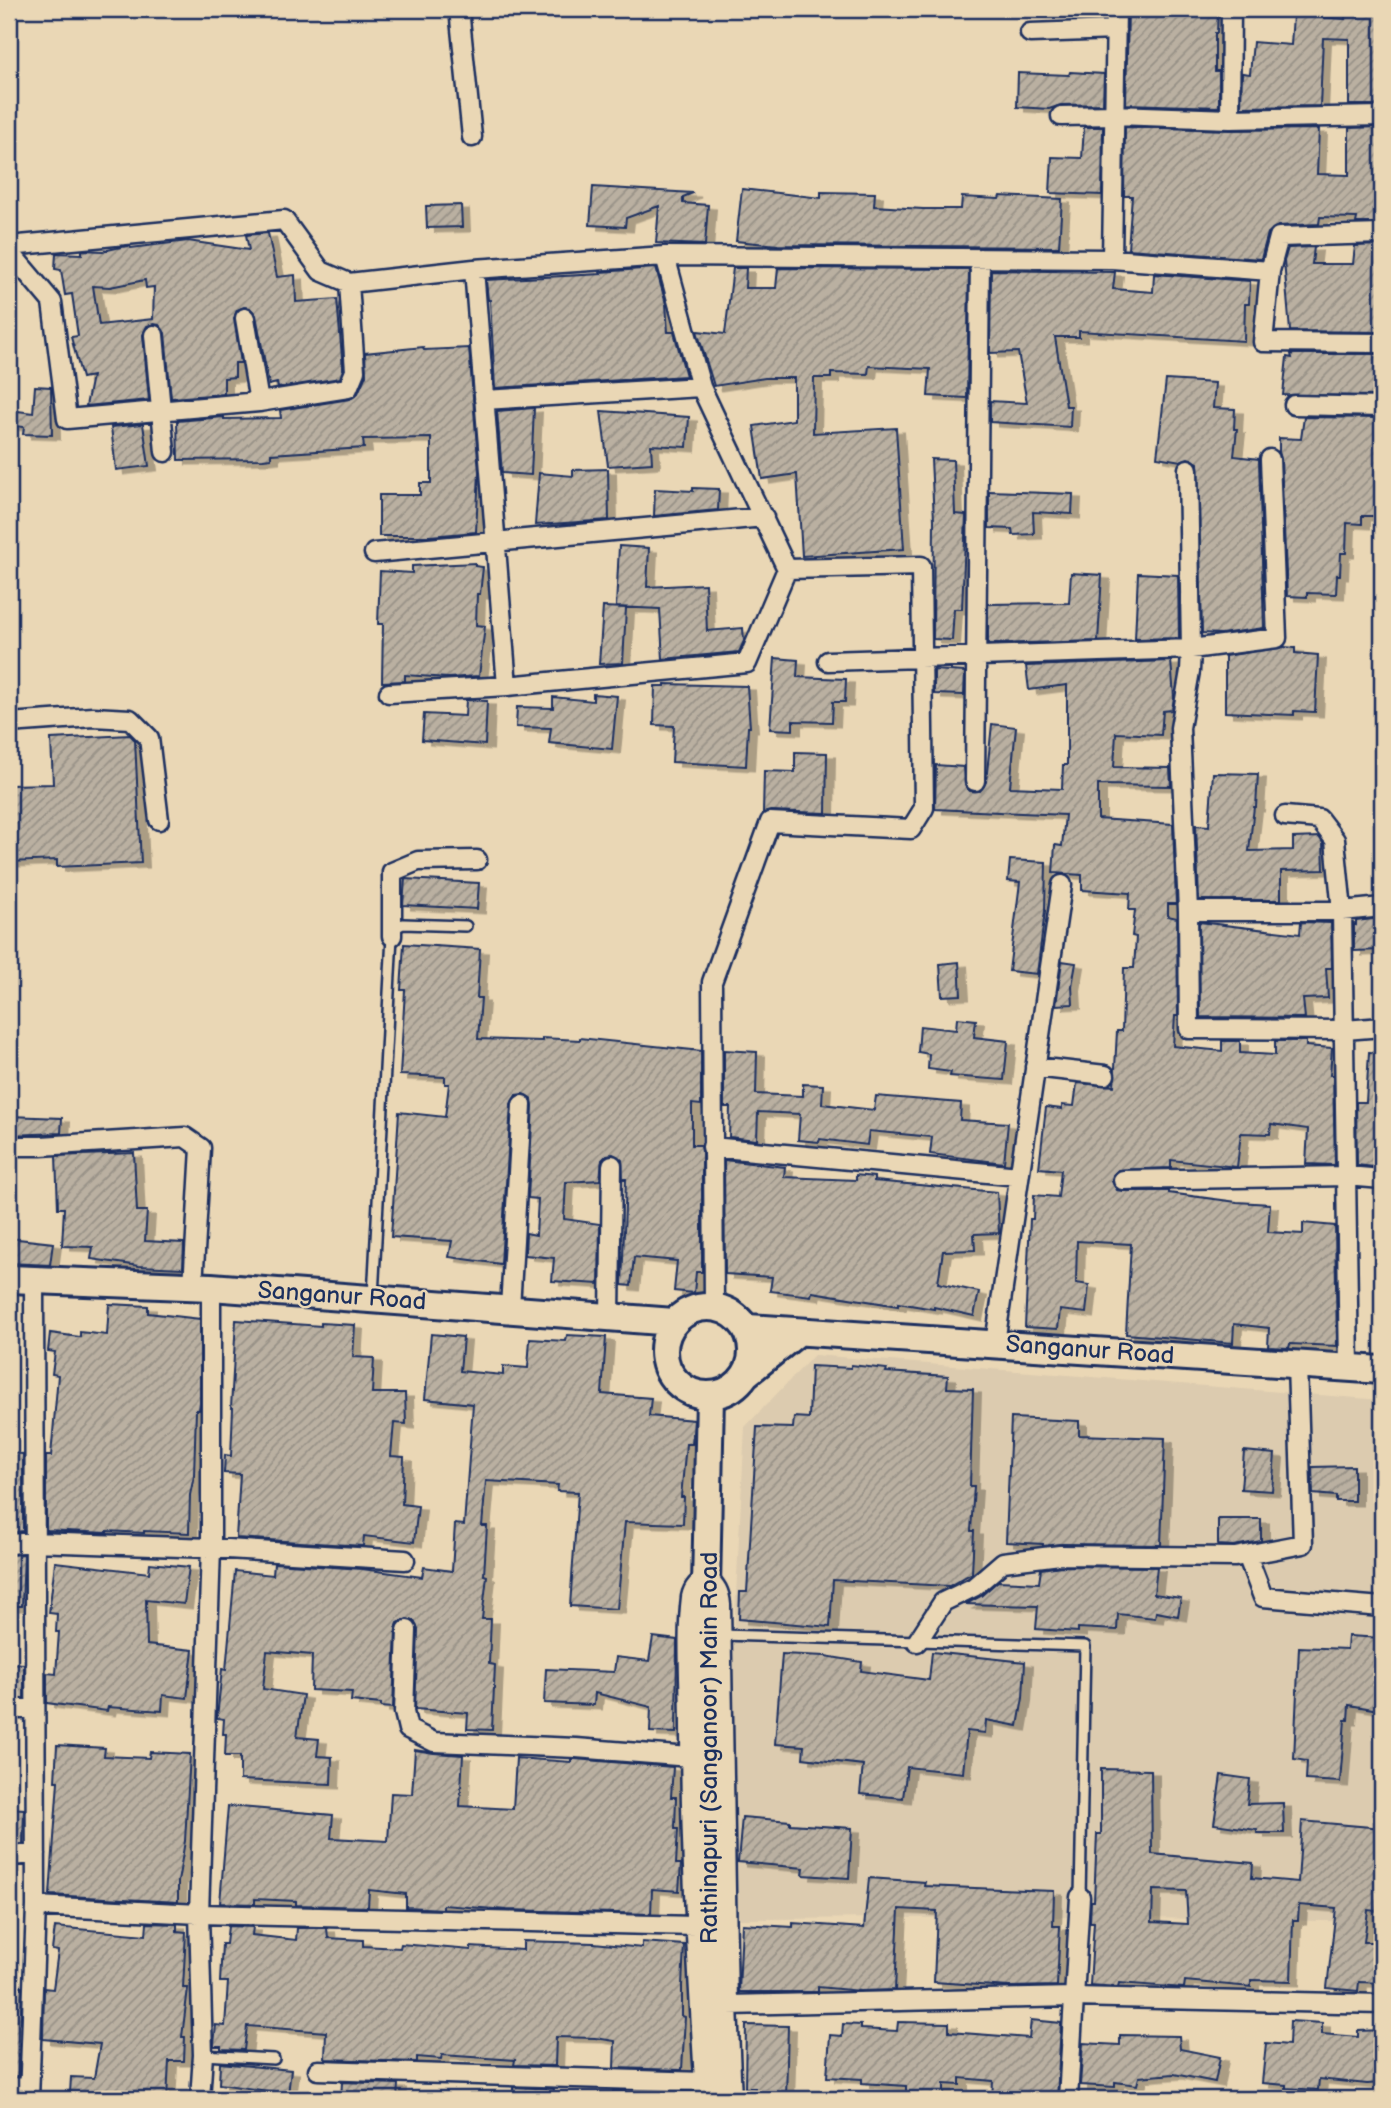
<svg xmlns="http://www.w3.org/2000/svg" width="1391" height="2108" font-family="'Balsamiq Sans',sans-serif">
<defs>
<pattern id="building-hatch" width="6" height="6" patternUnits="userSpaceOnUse" patternTransform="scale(1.75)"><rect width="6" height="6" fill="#bab0a1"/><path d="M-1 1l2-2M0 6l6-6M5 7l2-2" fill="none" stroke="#969086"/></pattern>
<filter id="shadow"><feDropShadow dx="8" dy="4.5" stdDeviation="0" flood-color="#0004"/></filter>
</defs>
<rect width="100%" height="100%" fill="#ead7b5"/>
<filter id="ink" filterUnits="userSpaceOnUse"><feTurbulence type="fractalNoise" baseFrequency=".0143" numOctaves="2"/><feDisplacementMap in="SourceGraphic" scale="14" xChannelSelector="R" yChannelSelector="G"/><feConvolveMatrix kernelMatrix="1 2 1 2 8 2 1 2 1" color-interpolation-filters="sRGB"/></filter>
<g filter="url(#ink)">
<path fill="#dccbaf" d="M814 1355 1382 1400V1922L1080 1917 733 1919 730 1707 745 1427Z"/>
<path fill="url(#building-hatch)" stroke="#1b2f5e" stroke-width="2" fill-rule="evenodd" filter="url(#shadow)" d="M1128 9H1218L1217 33H1215V71H1219V107L1126 104Z
M1345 9H1382V105H1349V39L1323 38 1320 106 1241 107 1242 73 1250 74 1253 42 1291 45 1293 15 1345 19Z
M1070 72 1104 74 1103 104 1061 105 1049 109 1017 107 1018 73 1069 75Z
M1084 127H1103L1102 195 1050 193 1052 157 1082 158Z
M1125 127 1230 130 1319 129 1317 174 1349 175V128L1382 127V223H1356L1357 218 1320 217 1319 224 1278 226 1268 233 1261 259 1128 249 1132 196H1124Z
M593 187 693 193 683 197V203L708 205 705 245 656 243 659 206 626 218 625 227 590 225Z
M742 189 821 198V192L875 193 874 206 923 209H961L962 197 999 199 1000 196 1062 199 1059 247 778 245 736 241Z
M461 205 462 227 427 228 426 206Z
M268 233 277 277 295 275 296 302 337 299 343 369 340 378 278 388 277 383 269 385 256 315 250 308 244 307 237 310 234 319 241 363H235V377L224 378V394L171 398 165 333 159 325 154 324 147 326 143 335 149 400 86 406 92 376 82 378 71 337 78 336 72 294 65 295 61 270 55 269 56 253 82 254V250L103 251 121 247 130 246 131 248 188 241 249 250 246 235ZM145 280 146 288 154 287 153 319 99 325 93 286 110 287Z
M1382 245V332L1290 331 1284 261 1288 248 1314 247 1312 264H1353L1355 246Z
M656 268 666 304 668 332H674L686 376 495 388 490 300H488L486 280 601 274 600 272Z
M733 268H746L745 288H776L778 268 969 269 967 398 928 396 930 369 869 366 868 374 831 373V378H814L813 433 896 428 904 549 802 556 797 474 762 479 754 426 794 420V378H765L714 386 697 331 725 334Z
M991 270 1115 272 1113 289 1153 292 1154 274 1250 281 1249 304H1245L1244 341 1079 331V337H1055L1066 406H1071L1070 427 990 422V401L1027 403 1018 352 990 353Z
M423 347 424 350 469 348 479 472 476 532 430 536H379V495H420V483H431V438L363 439 364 448 271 454V458L263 459 178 460 177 421 224 417V419L281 418 280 410 350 399 358 393 366 375 365 353Z
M1291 354H1382V396L1283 395 1287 357 1292 358Z
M1166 380 1215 383 1213 408 1235 409 1234 429H1237L1234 456 1259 459 1264 628 1221 634 1202 633 1198 463 1188 458 1181 461 1157 457Z
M35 386 51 387 52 435 23 434 24 427 9 425V410L33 413Z
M534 408 531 475 502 473 497 411Z
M601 411 689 417 687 447 651 445 652 463 608 466Z
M1304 417 1381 418 1378 478 1382 479V516H1362V524L1347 523 1346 553H1341L1340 575H1337L1336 594 1307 593V597L1287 596 1281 459 1279 452V438L1301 439Z
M143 424 149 466 116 470 111 427Z
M931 459 953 460 955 514 966 515 962 609H954L952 640 933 639 934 520Z
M608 469 609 520 535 525 539 473 573 476V470Z
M693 488 719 489 718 510 654 516 655 489 693 491Z
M989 491 1073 494 1072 514 1033 512 1034 534 1013 535 1012 529 989 528Z
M619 546 649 548 647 587 705 584 707 631 743 628 744 641 739 652 663 659 660 609 616 607Z
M475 563V566L483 567 480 594H477L476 625 485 626 479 676 448 678 405 675V681L382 682 383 624H378L380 571 412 573V566Z
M1071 573 1102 575 1098 641 988 644V604L1069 603Z
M1138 573 1178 575 1179 638 1135 639Z
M603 607 626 608 623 663 599 664Z
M1284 647 1295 648V653L1318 655 1315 712 1294 711V715L1225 712V656Z
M775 658 798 660 797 677 846 679 845 702H833L832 722 793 721V730L770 729Z
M1171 661 1174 697 1172 710 1163 711 1161 735 1116 733 1114 767 1170 768 1171 786 1098 785V819L1173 824 1176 904H1168V916L1177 918 1178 1016H1175L1173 1046 1222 1051V1041H1240V1053L1275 1055V1041H1306V1046L1332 1048 1330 1075H1333L1335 1165 1306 1164 1308 1129 1271 1124 1270 1134 1241 1133 1237 1167 1171 1160V1168L1118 1170 1113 1175 1112 1181 1117 1190 1123 1191H1169V1193L1237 1202 1270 1204 1268 1232 1303 1234V1223L1335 1226 1337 1346 1290 1344 1289 1348 1268 1347 1269 1328 1234 1324 1233 1343 1126 1334 1131 1244 1077 1241 1076 1283 1089 1285 1086 1313 1060 1310 1058 1329 1025 1327 1030 1219H1033L1034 1195 1058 1197 1061 1170 1039 1168 1046 1107 1062 1109V1105L1074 1106 1077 1083 1114 1086 1117 1031H1122L1124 968H1134L1136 937 1132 936 1135 910H1129L1130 893 1082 890V875L1053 873 1055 845 1062 846 1065 815 935 809 936 765 964 767 966 787 970 791H980L986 782 992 724 1016 727 1010 787 1062 789 1063 765H1067V685L1029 690 1026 666Z
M934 670 965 672 964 695 934 694Z
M665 684 747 686 750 727H748L746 766 672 762 674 726 654 725 655 686H665Z
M593 694 617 696 612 749 549 743 551 728 516 727 517 707 553 708V697L593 701Z
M466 700 487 701 485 745 422 740 424 714 465 716Z
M130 735 135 740 141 863 57 867V860L9 862V785L53 784 51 739Z
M795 752 827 753 826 813 771 811 763 813 764 771 795 772Z
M1213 773 1258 774 1256 807H1254L1249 851 1293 850V838L1319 837 1323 843 1324 870 1281 871V900H1199L1196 825 1209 826Z
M1010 860 1046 862 1045 911 1037 974 1009 971 1020 882 1008 881Z
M405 879 479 883 477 909 403 905Z
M1382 918V950L1354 951V924L1356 925V921Z
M1199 922 1300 934 1301 922 1331 923 1332 968H1326L1328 998 1303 999 1305 1018 1200 1017Z
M404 944 480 949 477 998H481L478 1039 542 1041V1038L580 1040V1038L701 1051V1105L692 1104V1145H701L702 1152V1272H696L694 1293 674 1291 677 1261 634 1257 631 1286 622 1285 626 1179H623L622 1160 613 1154 607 1155 602 1160 600 1180 566 1182 564 1219 600 1224 599 1284 552 1281 554 1258 525 1255 526 1233 536 1235 538 1199 528 1198 533 1106 532 1099 523 1094 516 1095 511 1104 501 1264 449 1257 452 1241 391 1237 399 1112 445 1117 449 1084H445V1077L400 1075 405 990H401Z
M1062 961 1076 963 1072 986 1073 1004 1056 1005Z
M959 962 961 995 942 996 940 964Z
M957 1018 976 1020 974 1037 1008 1041 1004 1080 950 1076 951 1072 928 1069 929 1054 918 1052 920 1026 956 1030Z
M724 1050 757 1052 756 1094 803 1096V1084L823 1085 822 1104 874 1110 876 1096 961 1103 960 1120 1008 1123 1004 1163 930 1154 932 1137 869 1131 867 1145 820 1139 819 1142 798 1140 800 1114 758 1112 757 1140 729 1137 730 1107H724Z
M1369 1052 1382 1053V1168L1357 1165 1356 1102H1366Z
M9 1116 62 1118 61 1133 9 1135Z
M134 1153 137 1211H147L145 1241 184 1243 183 1268 139 1266 91 1259 93 1247 62 1246 64 1208H58L56 1156Z
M724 1160 785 1167 784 1177 856 1180V1175L874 1177V1181L997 1192 999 1233 974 1234 975 1250 943 1251 938 1283 979 1292 974 1316 934 1307V1309L898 1303V1306L812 1292 811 1296 770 1291 772 1277 725 1274Z
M9 1238 53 1243 50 1265 9 1263Z
M109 1304 148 1306V1313L200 1319V1402L199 1410H196L194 1476 190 1495 189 1533 144 1531V1533L107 1531V1533L46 1530V1456H51L58 1375 52 1374 55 1352 48 1351 50 1333 80 1337V1332L107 1335Z
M236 1320 321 1326V1323L355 1325 353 1357 374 1358 372 1393H405L406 1424 394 1423 391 1456 404 1457 402 1504 418 1506 414 1542 364 1536 363 1546 236 1538 240 1474 224 1473 225 1455 231 1456 233 1408H231Z
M431 1334 463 1337 460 1371 503 1375V1366L528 1368 530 1339 566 1341 567 1335 606 1337 602 1394 651 1398 649 1416 694 1420 692 1444H686L681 1497H684L683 1524 625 1522 617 1609 570 1606 578 1492 557 1491 558 1485 486 1481 482 1526H487L484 1575 487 1576 482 1619H491L489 1664 495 1665 492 1730 467 1729 468 1713 415 1709 418 1630 414 1621 407 1619 398 1623 396 1629 393 1708 381 1707V1704L351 1701 352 1692 311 1690 312 1655 267 1651 263 1689 303 1695 297 1737 319 1739 317 1756 332 1757 331 1784 240 1780V1756H225L226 1734H223L224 1719 217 1718 222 1669 226 1670 235 1571 273 1575 274 1563 362 1569 422 1577 424 1567 452 1571 455 1524 464 1525 473 1404 425 1399Z
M851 1365 887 1369 886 1372 948 1376 947 1388 973 1389 970 1486H974L971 1531H974L972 1573 949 1586 833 1580 830 1627 739 1619 740 1592H747L757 1427 793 1428 794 1417 809 1418 811 1366 851 1368Z
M1011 1418 1079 1421V1435L1165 1438 1161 1545 1060 1544 1043 1546V1544L1006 1542Z
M1244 1451 1275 1454 1272 1491 1241 1489Z
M9 1453 23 1454V1531L9 1533Z
M1354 1466V1501H1336V1496L1313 1494 1312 1467Z
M1218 1519H1261V1541L1234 1546 1218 1545Z
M24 1554 22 1606H9V1555Z
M55 1562 149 1573 150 1563 189 1567 184 1604 146 1600 147 1645 193 1650 187 1698 163 1695 162 1711 108 1707 107 1711 47 1703V1673L56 1674 59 1632H56L57 1614 49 1613Z
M1061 1566 1157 1567 1154 1594 1181 1598 1178 1616 1156 1612 1155 1618 1118 1614 1117 1630 1078 1628V1632L1036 1629 1038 1606 966 1604 981 1596 998 1581 1039 1583 1041 1569Z
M1348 1636 1382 1638V1690L1379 1710 1349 1705 1348 1720H1345L1340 1782 1306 1780 1307 1761 1294 1759 1299 1647 1347 1649Z
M653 1637 677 1640 676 1733 650 1732 651 1707 595 1693 594 1705 544 1703 546 1669 614 1672 616 1657 649 1661Z
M932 1652 1025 1662 1023 1698 1018 1726 986 1720 985 1733 967 1731 963 1773 907 1767 903 1798 860 1794 863 1765 803 1758 804 1746 775 1744 782 1654 825 1656 862 1662 861 1671 929 1680Z
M9 1663 24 1664V1698H9Z
M57 1745 105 1748 104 1756 149 1758 150 1752 190 1754 185 1841 178 1882V1902L50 1895 58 1781H55Z
M415 1750 434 1753 463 1755 460 1806 513 1809 516 1758 571 1762V1759H575L673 1767 671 1797H676L675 1829H678L676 1864H681L679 1891 652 1889 651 1914 507 1910 443 1905V1909L406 1907V1894L369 1890 368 1907 296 1905V1901L255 1899V1904L220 1903 228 1806 333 1815 331 1838 388 1841 391 1793 412 1794Z
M1101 1769 1151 1770 1152 1854 1253 1863 1252 1878 1298 1882 1302 1821 1382 1828V1885L1378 1884 1376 1911 1368 1910 1364 1942H1382V1983L1359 1982 1358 1991 1327 1988 1336 1908 1299 1905 1298 1920H1293L1291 1981 1251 1980V1987L1185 1981 1184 1988 1119 1983 1118 1987 1090 1985 1094 1922H1090L1091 1901H1094L1097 1834H1101ZM1153 1890 1186 1891 1188 1924 1152 1922Z
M1221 1775 1250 1779 1247 1804 1283 1803 1284 1833H1257V1830L1214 1824Z
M9 1808 24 1809 23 1844 9 1845Z
M742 1817 790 1821V1824L852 1828 849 1878 803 1875 804 1868 738 1862Z
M869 1878 925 1882 924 1886 1054 1891 1053 1926H1060L1057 1986 1009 1987 934 1982 937 1911 899 1909 895 1990 861 1991 818 1987V1992H739L742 1924 793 1927V1923L864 1928Z
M147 1923 177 1924V1931L186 1932 183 1988H188L182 2037H185L184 2061H169L167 2099H105L106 2095 70 2093 71 2077 94 2078 100 2044 43 2039 44 1988 53 1989 58 1951 52 1950 55 1927 146 1935Z
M228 1926 253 1927 252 1935 296 1940 297 1928H327L328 1938 363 1940V1946L400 1948 401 1944 471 1950V1947L523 1950V1941L594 1943 642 1948V1942L684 1945 682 1986V2016L685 2017 682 2070 614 2068 615 2041 595 2038 556 2037 555 2066 514 2065 515 2060 442 2055 441 2059 417 2057V2062L325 2059 326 2032 247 2026 244 2050 221 2049V2046H214V2044L216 2025 225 2026 228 1982H220L222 1944H226Z
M9 1985 22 1986 18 2076H9Z
M1031 2020 1061 2023 1057 2099H992L993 2081 960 2078V2085L944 2084V2099H906V2086L862 2083V2079L827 2077 830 2035 842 2036 843 2024 861 2025V2029L897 2031 898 2022 949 2023V2032L1029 2038Z
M1290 2021 1322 2023V2034L1358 2037V2031L1382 2030V2083L1367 2084 1319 2079 1318 2090 1286 2088V2085L1262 2083 1266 2043 1289 2045Z
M746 2025 788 2026 786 2099H755V2088H745Z
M1120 2035 1179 2036 1180 2049 1220 2057 1215 2082 1174 2074 1139 2077 1137 2085 1115 2082V2087L1080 2085 1083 2043 1120 2045Z
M220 2063 291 2070 288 2094 219 2084Z
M342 2082 398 2084 397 2099H341Z
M513 2087 554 2089 553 2099H513Z
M613 2091 681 2093V2099H612Z"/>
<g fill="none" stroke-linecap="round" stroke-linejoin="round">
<defs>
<path id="lane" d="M373 1297 392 936 395 928 403 924 466 926
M721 1635 1085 1646 1080 1897
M203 2055 274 2059"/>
<path id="street" d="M459 9 472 137
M1030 33 1116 30
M1061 116 1115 115 1230 119 1382 116
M1230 119 1231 9
M9 246 284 220 321 271 349 283 474 269 665 256 1112 259 1270 271 1279 237 1382 234
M9 251 52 302 67 419 259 402 245 318
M665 256 701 387 787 569 921 566 924 808 911 829 770 822 712 982 714 1307
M1112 259 1116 9
M474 269 507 686 747 663 787 569
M1270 271 1263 342 1382 343
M154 335 165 452
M484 400 701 387
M259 402 348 388 355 371 349 283
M1294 405 1382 407
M1188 469 1191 649 1190 671 1180 728 1188 911
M374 553 764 517
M828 661 1191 649 1277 638 1270 459
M389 693 507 686
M9 723 93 717 130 719 149 738 159 820
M975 781 980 258
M1285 816 1319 819 1335 840 1342 911 1349 1368
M1382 907 1342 911H1188L1189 1029 1345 1030 1382 1027
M392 936V872L418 861 477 860
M1035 1067 1105 1075
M9 1146H41L185 1137 201 1148 193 1286
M712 1147 1019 1176
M1123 1180 1347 1176 1382 1179
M510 1308 522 1105
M610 1316 612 1165
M995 1343 1062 885
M9 1544 34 1542 211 1548 405 1560
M1247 1555 1263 1597 1382 1607
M407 1630 404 1712 408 1729 434 1742 576 1748 690 1757
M917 1642 943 1602 974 1587 1003 1562 1060 1555 1235 1557 1303 1544 1297 1365
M9 1709H35
M9 1856 36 1854
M36 1906 199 1914 695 1926
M728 2005 1073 1997 1382 2004
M318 2070 704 2082
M9 2087 29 2088
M29 2099 36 1906 34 1280
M200 2099 203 2055 199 1914 211 1548V1287
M705 2099C698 1975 690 1850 690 1725 690 1683 686 1638 691 1597 693 1587 699 1582 707 1577 716 1586 720 1592 721 1605L728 2005 732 2099
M1068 2099 1080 1897"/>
<path id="secondary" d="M9 1279 211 1287 674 1322
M664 1351a44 44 0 1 1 88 0a44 44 0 1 1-88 0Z
M748 1328 1382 1370
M746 1374 798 1332
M710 1396C708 1475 706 1554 705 1634 705 1789 710 1944 719 2099"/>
</defs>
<use href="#lane" stroke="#1b2f5e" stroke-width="14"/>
<use href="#street" stroke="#1b2f5e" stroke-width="23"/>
<use href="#secondary" stroke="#1b2f5e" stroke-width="32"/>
<use href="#lane" stroke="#ead7b5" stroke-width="9"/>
<use href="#street" stroke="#ead7b5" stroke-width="18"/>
<use href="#secondary" stroke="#ead7b5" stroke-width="26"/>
</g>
</g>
<g text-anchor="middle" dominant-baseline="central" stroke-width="5" stroke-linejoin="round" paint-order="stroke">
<g font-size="24" fill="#1b2f5e" stroke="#ead7b5">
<text transform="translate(342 1296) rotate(4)">Sanganur Road</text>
<text transform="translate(1090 1350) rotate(4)">Sanganur Road</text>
<text transform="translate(709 1748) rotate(-90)">Rathinapuri (Sanganoor) Main Road</text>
</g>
</g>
<rect width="1391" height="2108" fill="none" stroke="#ead7b5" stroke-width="35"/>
<rect x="18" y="18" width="1356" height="2073" fill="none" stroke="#1b2f5e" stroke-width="2.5" filter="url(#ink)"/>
</svg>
